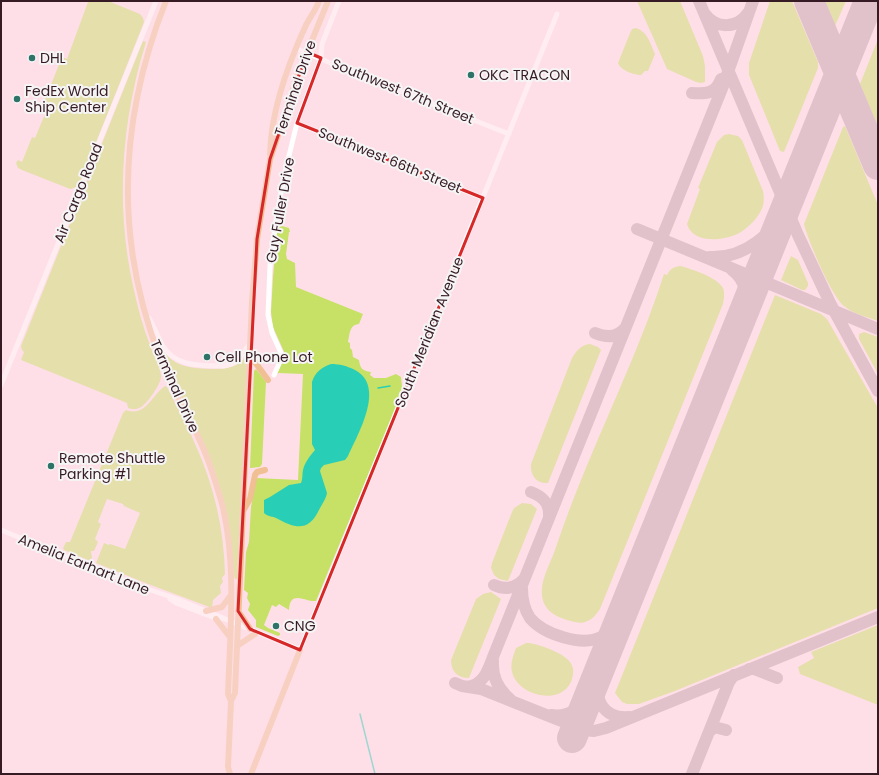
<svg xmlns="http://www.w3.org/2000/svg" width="879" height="775" font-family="Poppins,sans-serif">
<rect width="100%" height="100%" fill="#ffdfe7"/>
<path fill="#c6e165" d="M87 1H108L140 14 143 18 144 22 80 183 77 187 70 189 22 170 18 168 16 163 18 160 22 162 32 137 35 138 45 114 40 112 62 57 67 59 88 2Z
M637 1H680L703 56 705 66V82L701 83 696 82 667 69Z
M770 1H792L818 62V68L784 152 780 151 749 75V63Z
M825 1H846L835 26Z
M636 28C648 32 650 43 655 54L648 71H645L641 75C634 75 620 70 618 63L630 33 632 29Z
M878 39V127L860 84Z
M143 41 146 42C121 122 115 208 134 290 138 309 143 327 150 345 153 355 161 367 161 377 161 384 146 406 139 408 135 410 132 409 128 408L127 403 21 360 24 352 22 350 21 346Z
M845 126 878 205V321C867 317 853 314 844 306 832 297 808 241 804 224L843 127Z
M729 134 738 136 742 140 763 191C764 196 764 201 763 206 760 216 749 227 741 232 726 241 693 245 687 224L700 189 698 188 717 142 724 135Z
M282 226 289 228 290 232H289L286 254 287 259 295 263 296 287 363 314 359 324C349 325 350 334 348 342L350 343V348L352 350 353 357 359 360C360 368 362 371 371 372L370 375 374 378H386L396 374 401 377 402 387 398 402 316 601C305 602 290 589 289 610L279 604 276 607 272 605 264 625 268 628 280 633V635L278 636 256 627V620L248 610 250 604 247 598 248 593 244 590 246 552 249 542 251 507 256 478 298 480 303 374 279 373 277 374 285 354 273 327 271 312 273 277 277 232 279 227Z
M791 256 798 260 808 283V286L805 290H802L781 280Z
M680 266C692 269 717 277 723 288 725 293 724 298 723 304L600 609C594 618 587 625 575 622 561 619 544 613 542 596 540 579 551 563 556 547 587 454 634 367 664 274L667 275C670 269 673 267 680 266Z
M775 295 821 314 827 319 878 408V608L675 691 639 704H627L622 702 615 693Z
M864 332 878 337V374L859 339V334Z
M590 344 598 347 601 350 548 483C536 484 530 475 531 464L572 358C577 350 581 345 590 344Z
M163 350C174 367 191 368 209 369 223 369 234 369 244 359L247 360 237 579H235L233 574 226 511 160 351Z
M256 369 266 382 262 464 260 467 250 468 254 371Z
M165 386 167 387C176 406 187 424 195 444 214 485 224 529 225 574L222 578 223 582 220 586 221 593 213 600 212 608 143 582 96 563 104 543 109 545 110 544 125 549 140 513 124 506 123 504 107 499 98 522 101 524 95 539 98 542 94 551H91L92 558 90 560H88L64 550 63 548 66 542H70L123 413 126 410C146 417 151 396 165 386Z
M522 503 531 504 537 509 508 581 499 579 494 575 491 568 492 563 512 512 514 508Z
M491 592 501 599 469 678C458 678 451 672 451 660L476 599 483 594Z
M878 625V705L800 674 798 667 814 658 811 652Z
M526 643C536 643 558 651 566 658 571 662 574 667 573 674 569 708 518 698 512 672 510 664 513 656 516 648Z"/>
<path fill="#28ceb6" d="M331 364C340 364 347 366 355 370 386 386 358 434 348 456L345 460 324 465 321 468 320 471 327 493C326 499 322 504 319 510 309 531 296 529 278 519 273 516 268 517 264 513V500L270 497 289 485 301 483C303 478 302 475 303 470 305 462 310 456 315 450L312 444V382C315 372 322 367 331 364Z"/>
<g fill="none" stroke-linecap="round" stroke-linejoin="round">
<path stroke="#28ceb6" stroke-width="1.5" d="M378 388 390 386
M360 714 375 774"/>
<path stroke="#bd9ea7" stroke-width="12" d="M699 1 798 235 831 305 878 391
M705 14C716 29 737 29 748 13
M692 93C705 94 716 94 721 79
M637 229 878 329
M709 257C745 259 773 234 788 203
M732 270C748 282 746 296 744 314
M595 333C607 338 618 338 626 327
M531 492C544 497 550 504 549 517
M494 585C505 590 515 589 524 579
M522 588C522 599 524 609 530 618 543 634 582 647 601 637 615 630 620 616 627 603
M493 661C492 676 498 689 510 699
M749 669H754L777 678
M597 676C595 699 602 719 629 717
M455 683 462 686 481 689 584 730 594 731 606 728 878 617
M468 687C486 684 489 666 495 652L723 86 753 1
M551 715C569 718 581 708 590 693
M709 732 714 727 726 730
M692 774 729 682 734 675"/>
<path stroke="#bd9ea7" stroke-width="30" d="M809 1 878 165
M572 738 869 1"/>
<path stroke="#fff" stroke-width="5" d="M297 49 362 76 509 134
M297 123 483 198
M149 318C154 327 158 337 163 346 176 368 203 365 224 366 245 362 238 356 250 344
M274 375 282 357 281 353 272 333 268 315 270 266 277 214 285 172 297 123 321 58 322 44 339 1
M1 385 156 1
M1 530 136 585 177 599 300 650 557 14
M170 599 176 603 220 620"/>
<path stroke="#f0bf94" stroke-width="6" d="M166 1C119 119 114 239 160 358 172 387 188 414 201 443 210 462 216 483 222 504 237 563 230 633 228 694L231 701
M270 154C271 112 288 64 306 25 310 17 316 10 319 1
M249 358 255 362 268 380
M243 511 250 499 255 475 257 472 265 470
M206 611 222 607 231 595
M238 611 250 629
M216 619 229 636
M237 646 255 634
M230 774 228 767 231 701 235 693 252 301 257 239 270 159 297 77 328 1
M251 774 300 650"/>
</g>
<path d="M0 0H879V775H0ZM307 52 321 58 297 123 483 198 300 650 250 629 238 611 257 239 270 159Z" fill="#ffdfe7" fill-opacity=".55" fill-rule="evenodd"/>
<path fill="none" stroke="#d62828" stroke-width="3" stroke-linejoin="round" d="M307 52 321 58 297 123 483 198 300 650 250 629 238 611 257 239 270 159Z"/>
<g fill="#2e7367" stroke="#f5f5f5" stroke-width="1.5">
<circle cx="32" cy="58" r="4"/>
<circle cx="471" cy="75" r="4"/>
<circle cx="17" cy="99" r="4"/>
<circle cx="207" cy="357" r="4"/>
<circle cx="51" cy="466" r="4"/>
<circle cx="276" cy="626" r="4"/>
</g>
<g text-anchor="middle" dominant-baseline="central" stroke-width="4" stroke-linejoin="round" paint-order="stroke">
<g font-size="14" fill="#371b24" stroke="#f5f5f5" text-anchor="start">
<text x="40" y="58">DHL</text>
<text x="479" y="75">OKC TRACON</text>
<text x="25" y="91">FedEx World<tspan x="25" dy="16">Ship Center</tspan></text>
<text x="215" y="357">Cell Phone Lot</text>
<text x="59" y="458">Remote Shuttle<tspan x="59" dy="16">Parking #1</tspan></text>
<text x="284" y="626">CNG</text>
</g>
<g font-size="14" fill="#371b24" stroke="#f5f5f5">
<text transform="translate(295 88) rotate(-71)">Terminal Drive</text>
<text transform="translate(403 91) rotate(22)">Southwest 67th Street</text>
<text transform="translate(390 160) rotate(22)">Southwest 66th Street</text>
<text transform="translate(78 193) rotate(-68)">Air Cargo Road</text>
<text transform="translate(280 210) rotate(-80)">Guy Fuller Drive</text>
<text transform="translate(429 332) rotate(-68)">South Meridian Avenue</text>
<text transform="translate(175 386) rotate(66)">Terminal Drive</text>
<text transform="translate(84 564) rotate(22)">Amelia Earhart Lane</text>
</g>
</g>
<rect width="879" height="775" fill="none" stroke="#371b24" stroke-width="4"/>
</svg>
